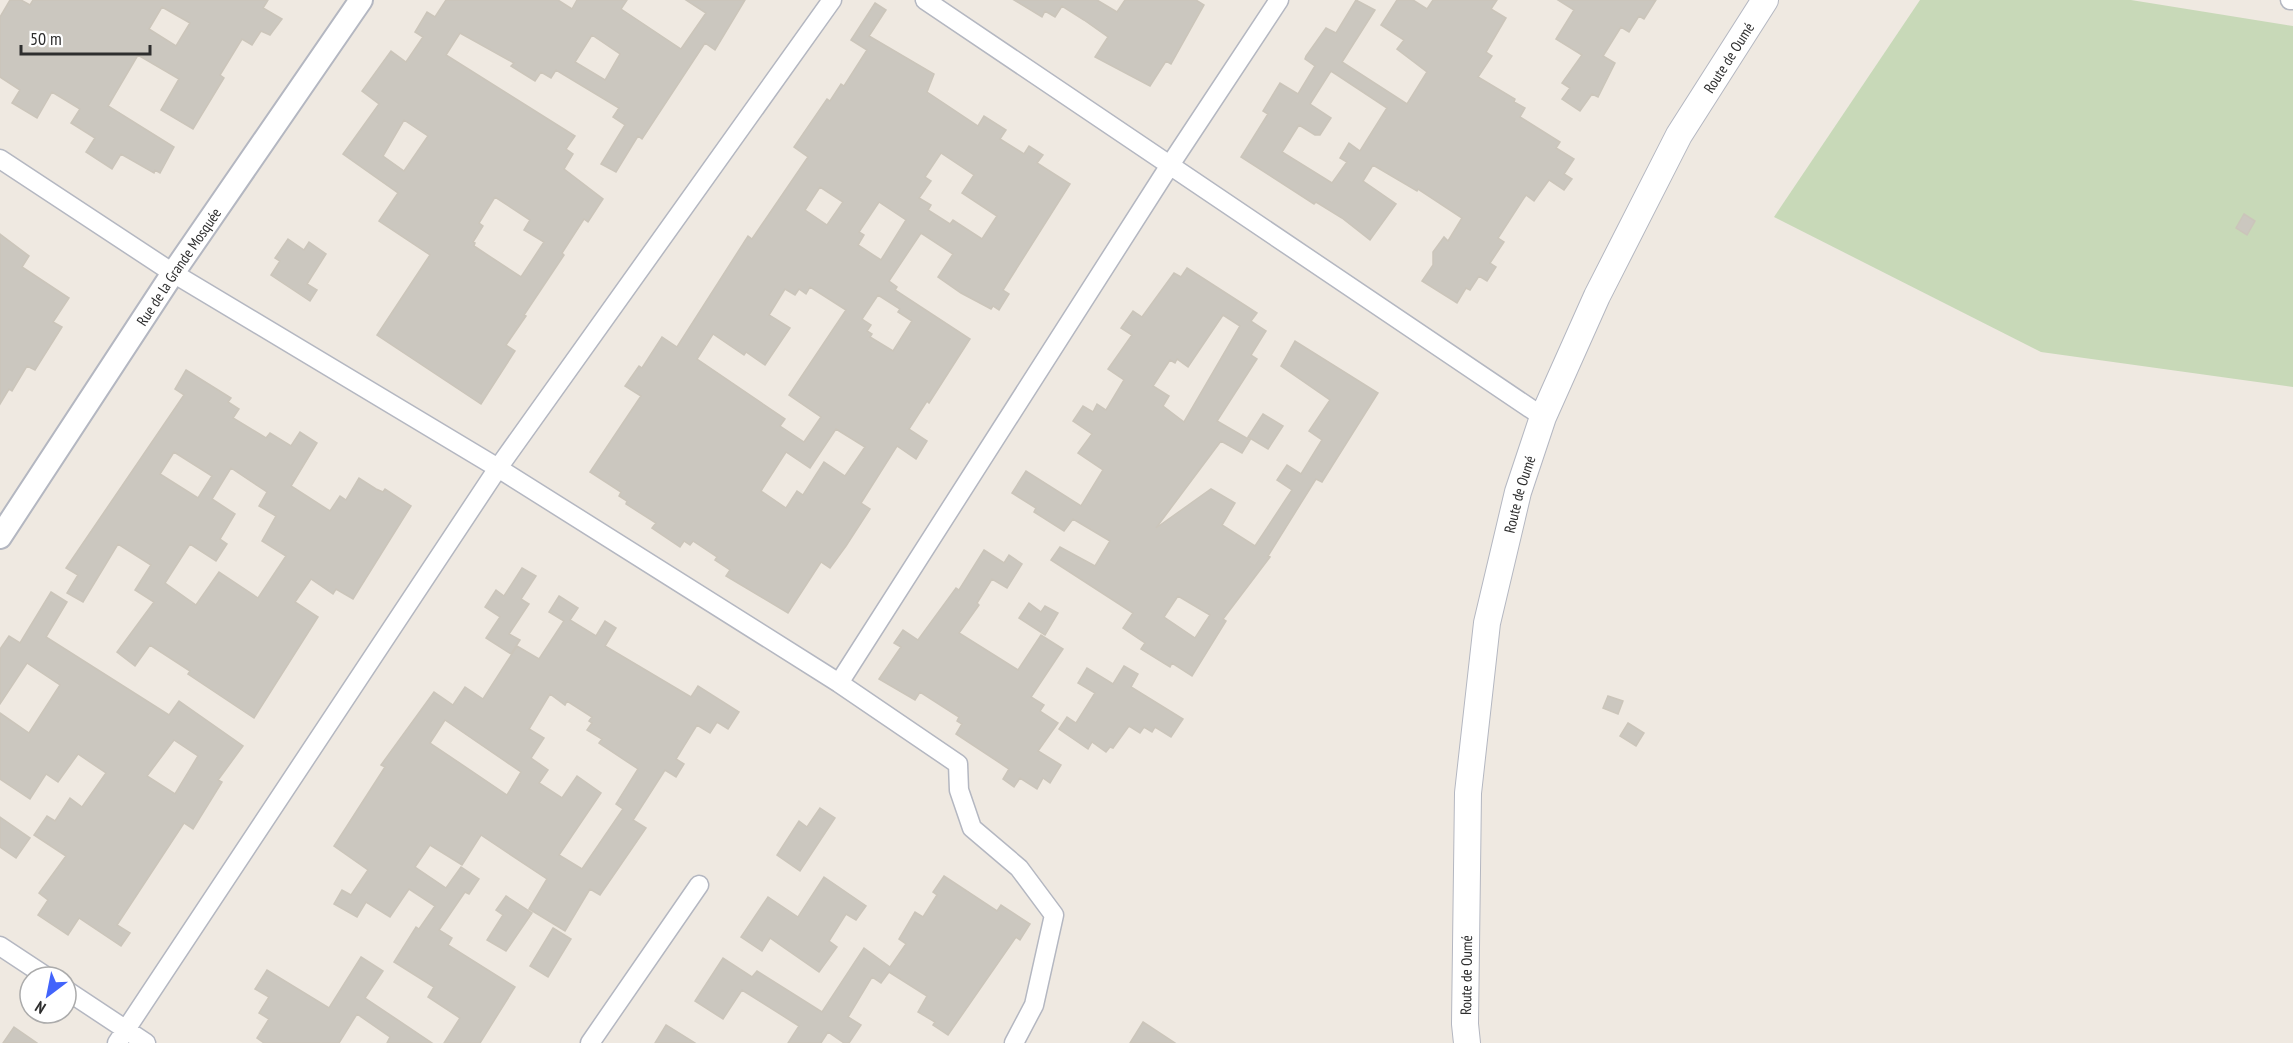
<svg xmlns="http://www.w3.org/2000/svg" width="2293" height="1043" font-family="'PT Sans Narrow',sans-serif">
<rect width="100%" height="100%" fill="#efe9e1"/>
<path fill="#c8d9b8" d="M1920 0H2131L2293 26V387L2041 352 1774 217Z"/>
<path fill="#cbc7bf" stroke="#cbc5ba" stroke-width="1.5" fill-rule="evenodd" d="M10 0H21L30 5 33 0H268L263 8 282 19 270 35 261 31 252 45 242 39 220 75 224 78 193 129 161 110 179 79 138 55 108 106 174 147 160 173 155 170 154 173 121 154 112 169 86 152 95 138 71 123 80 109 52 92 37 118 12 103 20 90 0 77V17ZM162 7 190 23 176 46 149 29Z
M446 0H558L572 9 577 0H627L621 9 681 49 706 13 686 0H745L715 50 705 43 642 139 638 136 616 172 601 164 625 125 613 117 619 108 556 70 551 78 541 72 535 81 511 66 514 63 460 33 446 55 575 136 566 149 573 154 564 169 603 199 588 222 584 219 562 253 564 255 524 315 526 316 506 345 515 351 481 404 377 335 430 255 379 221 398 193 343 154 379 104 362 91 391 51 406 62 423 37 415 32 427 12 435 17ZM592 35 620 54 605 80 575 62ZM404 120 428 136 404 171 383 156ZM495 197 530 220 524 230 544 242 521 277 474 246 475 243 473 242 483 226 479 223Z
M1014 0H1097L1117 12 1125 0H1196L1204 5 1171 64 1166 61 1150 86 1095 57 1108 37 1084 20 1062 6 1055 17 1045 11 1042 17Z
M1356 0 1375 10 1342 62 1407 104 1427 72 1397 49 1404 40 1381 25 1397 0H1413L1427 9 1433 0H1497L1491 9 1506 18 1486 52 1492 56 1478 77 1515 99 1514 102 1525 108 1520 117 1560 142 1556 148 1574 159 1564 174 1572 179 1564 190 1549 180 1534 201 1526 195 1498 238 1504 242 1490 263 1496 267 1487 281 1479 276 1470 290 1466 288 1457 303 1422 281 1433 265V252L1444 237 1448 241 1462 218 1418 189 1417 191 1373 165 1363 181 1396 204 1370 240 1342 218 1316 202 1314 204 1241 157 1268 114 1263 111 1280 83 1298 94 1315 66 1305 59 1306 56 1326 28 1336 33ZM1331 71 1387 108 1360 151 1349 143 1340 158 1347 162 1332 183 1282 152 1299 125 1315 135H1320L1331 118 1310 104Z
M1558 0H1656L1644 19 1639 16 1629 32 1621 27 1603 56 1615 63 1598 97 1592 94 1580 111 1562 99 1570 88 1562 83 1582 55 1556 39 1574 10Z
M875 3 886 10 869 36 934 74 927 92 978 126 984 116 1006 130 1000 139 1024 154 1029 146 1043 155 1037 163 1070 184 1003 290 1009 294 999 310 993 306 991 309 961 293 938 277 953 254 921 233 889 281 897 287 895 290 970 339 929 403 927 401 909 429 927 441 916 459 897 446 861 503 870 509 846 546 830 568 821 562 788 613 726 576 730 570 715 560 717 557 693 541 690 545 684 541 680 547 652 528 656 523 626 504 627 501 619 496 621 492 590 472 641 396 625 386 639 366 642 368 662 337 677 347 748 236 752 239 808 157 794 147 827 99 830 101 841 84 844 86 867 50 851 40ZM941 153 974 175 962 193 997 216 982 239 953 220 950 224 928 210 931 205 919 198 931 181 925 177ZM820 187 843 202 827 225 805 210ZM879 202 906 220 881 260 858 245 864 235 859 232ZM810 287 846 310 789 395 821 417 804 442 780 426 785 419 697 359 713 334 744 355 746 352 765 365 790 328 769 315 785 289 795 295 799 289 806 294ZM878 295 900 309 898 312 912 321 893 351 870 337 872 334 867 331 871 325 862 319ZM836 429 865 447 845 476 824 462 803 495 797 491 786 508 761 491 786 452 810 468Z
M2244 214 2255 221 2247 235 2236 228Z
M0 234 29 256 22 267 69 298 53 322 62 327 35 370 27 366 12 391 9 389 0 404Z
M288 239 304 250 309 242 326 254 307 284 317 290 310 301 271 275 280 261 275 258Z
M1187 268 1257 313 1251 321 1266 331 1251 355 1257 359 1217 421 1250 440 1242 453 1221 441 1156 528 1211 489 1235 503 1222 525 1255 546 1292 490 1277 480 1287 465 1301 474 1322 440 1309 431 1330 400 1281 366 1295 341 1378 393 1322 482 1316 479 1268 556 1270 557 1223 619 1226 621 1192 676 1172 663 1170 667 1141 649 1145 643 1123 628 1133 613 1051 560 1060 547 1095 566 1110 541 1073 519 1064 531 1034 512 1036 508 1012 493 1026 471 1081 506 1103 470 1078 453 1092 434 1073 421 1083 406 1093 412 1097 404 1106 410 1124 380 1108 369 1132 335 1121 328 1133 311 1142 317 1174 273 1181 277ZM1223 315 1240 326 1184 422 1163 406 1169 396 1153 386 1170 360 1175 363 1177 359 1188 367ZM1178 596 1210 615 1195 638 1164 617Z
M186 370 231 398 228 402 239 409 233 418 266 438 270 433 291 446 300 432 317 443 291 486 330 511 340 496 346 500 359 478 376 489 383 492 385 489 411 506 353 599 336 589 333 594 311 579 295 602 318 617 254 718 188 674 190 671 150 645 135 666 117 652 154 602 135 590 151 565 118 544 83 602 67 593 78 575 66 568 184 395 175 389ZM174 452 212 476 198 498 160 474ZM231 468 267 492 259 506 276 516 262 541 286 556 258 598 219 572 196 605 165 583 190 544 216 561 227 544 220 539 235 514 212 499Z
M1263 414 1283 426 1268 449 1248 437Z
M984 550 1004 563 1009 555 1022 564 1007 588 992 579 977 603 979 605 959 633 1018 670 1041 635 1063 649 1031 697 1044 705 1040 711 1058 723 1038 751 1061 765 1050 783 1043 778 1037 789 1020 778 1014 787 1003 779 1009 769 956 734 962 724 957 721 959 717 920 692 915 700 879 679 901 647 894 643 903 630 918 640 956 588 959 590Z
M522 568 536 576 521 599 529 604 509 634 520 640 511 654 486 638 500 617 485 607 496 590 504 596Z
M51 592 67 602 46 637 169 715 179 701 243 746 218 780 222 782 193 829 184 823 117 925 130 933 121 946 79 918 68 935 38 915 48 900 39 893 66 856 34 835 47 816 55 821 70 798 82 807 106 773 78 754 58 782 46 774 30 799 0 779V713L29 733 60 685 27 663 0 704V649L9 636 20 643ZM174 740 198 756 175 794 147 776Z
M559 596 578 608 570 620 596 636 605 621 616 628 605 646 691 697 698 686 739 712 728 729 717 722 710 733 697 725 676 759 684 764 676 777 665 770 633 820 646 828 600 895 590 889 565 931 529 909 547 879 481 835 462 865 430 845 415 867 446 888 461 867 479 879 469 894 465 892 439 930 452 938 448 945 515 987 480 1043H444L460 1018 428 997 434 987 394 962 416 927 419 929 435 906 409 889 390 917 366 902 357 917 334 904 342 890 351 895 368 870 334 846 385 767 381 765 434 692 453 705 465 687 483 699 517 646 539 659 564 621 549 612ZM550 694 565 705 567 701 592 717 589 721 592 723 587 730 602 739 599 743 638 769 616 804 623 809 582 869 559 855 601 793 577 776 562 798 539 783 548 770 531 758 544 738 529 729ZM445 720 521 772 507 795 430 743Z
M1029 603 1041 612 1045 606 1058 613 1045 635 1019 618Z
M1124 666 1138 674 1131 687 1183 719 1171 737 1155 727 1152 732 1144 727 1140 733 1129 726 1113 748 1110 747 1106 752 1092 742 1088 749 1059 729 1067 717 1076 723 1095 693 1078 683 1087 668 1113 684Z
M1608 696 1623 701 1618 714 1603 708Z
M1628 723 1644 733 1636 746 1620 736Z
M820 808 835 818 800 871 777 855 799 821 807 827Z
M0 817 30 838 16 858 0 847Z
M944 876 997 911 1001 905 1030 924 1020 940 1016 937 948 1035 933 1025 935 1022 918 1012 927 996 889 972 881 983 872 977 848 1017 861 1025 849 1043H844L828 1032 821 1043H788L799 1026 742 990 723 1019 695 1001 723 958 752 977 757 971 822 1012 864 948 890 967 906 944 899 939 915 912 923 917 937 895 933 892Z
M824 877 866 906 856 920 846 914 829 941 837 947 819 972 770 938 762 951 741 937 768 897 798 917Z
M506 896 532 913 506 951 487 940 503 915 496 910Z
M553 928 571 939 548 977 530 966Z
M361 957 383 971 365 998 432 1043H387L390 1037 357 1014 339 1043H264L257 1038 269 1019 259 1013 269 997 255 989 267 970 329 1008Z
M1143 1022 1175 1043H1130Z
M666 1025 695 1043H655Z
M14 1027 37 1043H3Z"/>
<g fill="none" stroke-linecap="round" stroke-linejoin="round">
<defs>
<path id="minor" d="M925 0 1543 417
M2290 0H2293
M0 159 173 273 498 468 839 683 958 764 959 790 972 828 1019 868 1054 915 1034 1005 1014 1043
M839 683 1170 165 1279 0
M0 946 47 977
M66 990 146 1043
M117 1043 498 468 832 0
M590 1043 699 885"/>
<g id="tertiary">
<path id="s1" d="M0 537 173 273 361 0"/>
</g>
<g id="secondary">
<path id="s2" d="M1467 1043 1465 1024 1468 793 1487 623 1518 492 1543 417 1597 296 1679 135 1765 0"/>
</g>
</defs>
<use href="#minor" stroke="#b4b7c1" stroke-width="21"/>
<use href="#tertiary" stroke="#b4b7c1" stroke-width="26"/>
<use href="#secondary" stroke="#b4b7c1" stroke-width="28"/>
<use href="#minor" stroke="#fff" stroke-width="18"/>
<use href="#tertiary" stroke="#fff" stroke-width="22"/>
<use href="#secondary" stroke="#fff" stroke-width="26"/>
</g>
<g text-anchor="middle" dominant-baseline="central" stroke-width="5" stroke-linejoin="round" paint-order="stroke">
<g font-size="15" fill="#2e2e2e" stroke="#fff">
<text stroke="none"><textPath href="#s2" startOffset="1040">Route de Oumé</textPath></text>
<text stroke="none"><textPath href="#s1" startOffset="324">Rue de la Grande Mosquée</textPath></text>
<text stroke="none"><textPath href="#s2" startOffset="554">Route de Oumé</textPath></text>
<text stroke="none"><textPath href="#s2" startOffset="68">Route de Oumé</textPath></text>
</g>
</g>
<g transform="translate(48 995) rotate(212)"><circle r="28" fill="#ffffff" stroke="#ababab" stroke-width="1.5"/>
<path d="M0-4.5L10 22L0 15L-10 22Z" fill="#4264fb"/>
<text y="-9" font-size="16" font-weight="bold" text-anchor="middle" fill="#2e2e2e">N</text>
</g>
<path d="M21 45v9h129v-9" fill="none" stroke="#2e2e2e" stroke-width="3"/>
<text x="30" y="45" font-size="18" fill="#2e2e2e" stroke="#ffffff" stroke-width="4.5" paint-order="stroke">50 m</text>
</svg>
